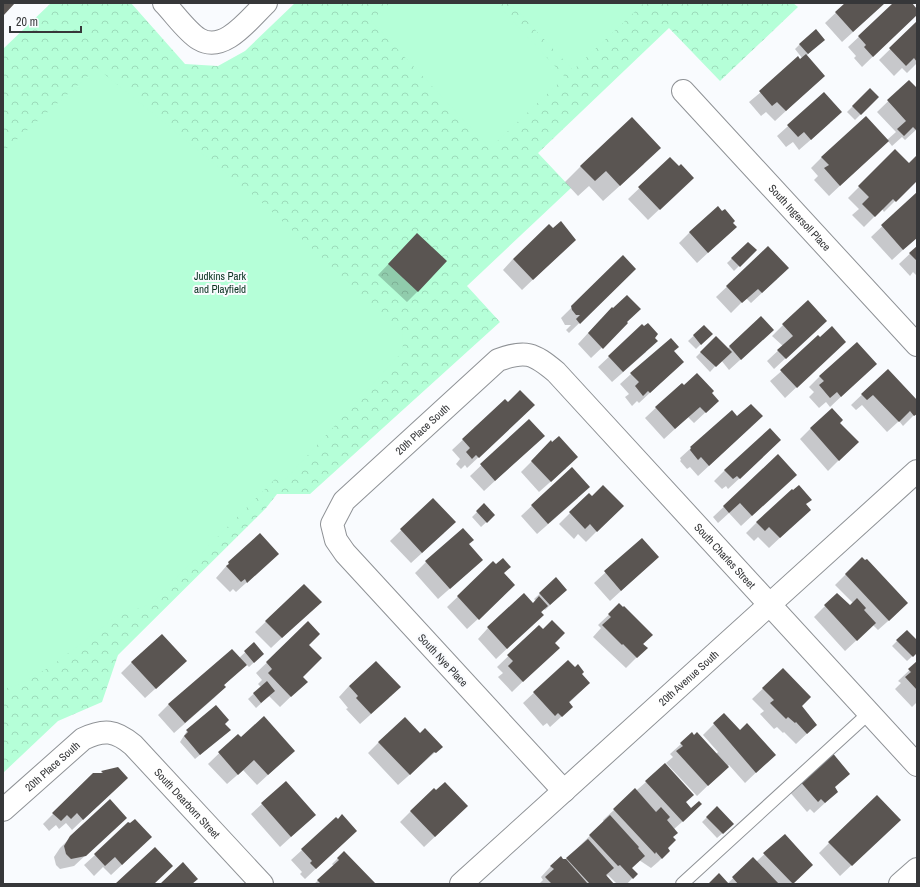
<svg xmlns="http://www.w3.org/2000/svg" width="920" height="887" font-family="'Archivo Narrow',sans-serif">
<defs>
<pattern id="park-crowns" width="20" height="18" patternUnits="userSpaceOnUse"><rect width="20" height="18" fill="#b5ffd8"/><path d="M2 6a3 3 0 1 1 6 0M12 15a3 3 0 1 1 6 0" fill="none" stroke="#9cdbba"/></pattern>
</defs>
<rect width="100%" height="100%" fill="#f9fbfe"/>
<path fill="url(#park-crowns)" d="M51 3H131L185 64 218 66 245 51 295 3H793L798 7 720 81 669 28 538 153 571 188 467 286 500 322 310 494H277L266 508 118 655 102 702 58 721 3 773V49Z"/>
<path fill="#b5ffd8" d="M390 3H496L565 77 490 148 371 21Z
M510 3H644L573 70Z
M97 68 259 200 402 331 403 351 284 481 277 477 151 604 117 616 50 667 17 685 3 689V152Z"/>
<path fill="#0003" d="M846 3H885L842 42 825 23Z
M895 3H910L917 10V14L862 67 854 58 856 56 848 47Z
M917 23V63L907 73 902 68 894 76 879 60Z
M800 44 818 45 806 56 824 76 775 121 766 112 761 116 749 102 802 58 795 49Z
M909 81 917 89V129L905 140 902 137 892 146 888 141 829 196 814 180 818 176 811 168 822 157 887 140 896 132 877 112Z
M870 89 878 97 855 120 847 112Z
M824 94 830 123 799 150 793 142 786 147 777 136Z
M895 151 909 164 917 156V179L884 212 882 209 864 227 852 215 859 209 848 198Z
M670 159 682 188 648 220 628 199Z
M644 164 603 201 589 186 578 196 565 182 581 166Z
M917 193V237L892 260 871 237Z
M732 223 736 227 697 263 679 243 690 232Z
M417 234 418 291 407 302 378 275Z
M748 243 755 250 734 271 727 263Z
M917 247V276L913 272 910 276 899 264Z
M768 248 777 279 751 303 746 298 731 313 716 297Z
M564 250 522 290 503 270 513 259Z
M623 257 635 269 569 333 566 330 571 325H565L561 318Z
M761 318 762 340 729 370 721 360 710 372 696 357 716 337 727 349Z
M601 319 627 324 591 358 578 344Z
M783 325 815 331 774 369 767 361 783 346 772 336Z
M642 326 646 352 612 382 598 367Z
M704 326 706 339 696 349 688 341Z
M820 338 834 352 785 398 770 381Z
M673 351 683 362 639 403 637 401 632 406 625 397 629 394 620 384 631 374Z
M876 364 830 407 826 402 819 408 809 397 814 392 809 387 820 376Z
M888 370 917 401V412L903 426 899 421 887 432 862 405 856 410 851 405Z
M681 384 707 411 694 423 688 417 664 439 645 418Z
M505 400 523 416 467 468 465 465 461 469 456 464 460 459 452 450Z
M529 420 533 446 484 491 470 476Z
M839 423 846 453 828 471 800 439 811 428Z
M751 427 698 476 690 467 687 469 680 461 681 460 680 458 691 448Z
M551 442 566 468 539 492 521 472Z
M769 451 728 489 726 486 722 489 714 481 725 470Z
M777 456 785 485 741 526 729 513 718 523 713 517Z
M571 469 578 498 537 534 521 516Z
M589 494 592 497 622 506 586 542 578 534 574 539 559 524Z
M433 499 444 533 411 563 390 541Z
M484 505 494 515 481 527 472 517Z
M799 520 769 548 758 537 754 541 746 533 757 522Z
M642 539 658 557 610 601 594 583Z
M468 545 471 570 438 599 415 573 426 562Z
M229 563 267 564 236 592 233 589 230 592 216 578Z
M493 563 503 574V596L467 629 447 607Z
M846 574 896 614 878 630 873 625 845 651 814 617 837 594 850 606 853 603 835 585Z
M556 579 566 590 545 610 544 609 532 625 496 659 478 639 488 628 532 604 536 601 534 599Z
M304 585 320 602 271 648 255 632Z
M619 605 646 648 626 668 593 637 601 628 598 625Z
M308 623V645L302 677 306 682 280 707 269 696 256 708 248 699 261 687 258 684 262 680 256 673Z
M539 627 554 643 547 658 512 692 498 677 503 673 497 667Z
M907 631 917 641V652L907 661 892 646Z
M254 644 263 654 249 667 246 664 223 686 225 687 214 698 174 733 158 715 169 704 239 658Z
M568 661 589 683 569 703 572 707 550 727 547 723 543 726 523 703Z
M132 662 175 671 145 698 121 673Z
M917 663V702L912 707 895 689 901 683 898 681Z
M783 669 800 707 816 725 796 744 784 732 783 733 777 727 774 729 760 714 764 711 752 699Z
M349 686 389 698 360 724 346 709 348 708 339 697Z
M216 706 224 735 195 759 180 742 187 731Z
M724 714 740 731 764 765 745 783 729 765 697 796 666 763 673 757 670 754 681 744 716 754 718 752 703 735Z
M420 734 441 747 398 785 368 753 379 742Z
M238 735 283 761 257 785 243 770 227 784 208 764Z
M118 768 116 788 72 830 66 823 59 829 56 825 49 831 43 824 93 774H100L102 772Z
M799 780 834 788 837 792 814 813 810 809 807 812 788 790Z
M286 782 315 815 280 847 251 814Z
M646 782 685 802 690 815 674 829 666 849 669 851 658 862 651 868 639 860 631 868 636 874 627 884H617L608 875 606 877 612 884H539L543 880 541 877 551 866 565 860 604 822 603 820 614 810Z
M717 807 733 824 717 838 702 822Z
M411 811 456 817 424 847 400 822Z
M115 828 74 866 60 869 56 865 54 857 60 848 71 837Z
M889 830 840 876 819 853 829 843Z
M785 835 801 876 792 884H709H727L753 859 756 862Z
M345 841 305 879 300 874 302 872 291 860 302 850Z
M140 848 111 875 103 867 94 876 84 865 95 855Z
M344 852 374 884H314L334 866 332 864Z"/>
<path fill="#5a5552" d="M3 3H15L3 16Z
M845 3H885L853 32 835 12Z
M893 3H912L917 9V15L873 57 864 47 866 45 858 36Z
M917 21V62L914 58 906 66 889 48Z
M816 29 825 40 808 54 799 44Z
M806 54 825 76 786 111 777 102 772 106 759 91 798 56 800 59Z
M909 80 917 88V131L913 127 904 136 897 129 906 121 887 100Z
M870 88 879 97 861 115 852 106Z
M824 92 842 112 811 140 804 132 798 137 787 125Z
M866 116 889 141 840 186 824 168 829 165 821 157Z
M632 117 661 148 620 186 606 171 595 181 580 166Z
M895 149 909 163 917 155V181L896 202 893 199 875 217 862 204 869 197 858 186Z
M670 157 679 166 681 164 694 178 660 210 638 187Z
M917 192V238L903 250 881 225Z
M718 206 722 211 725 209 735 221 733 223 737 227 708 253 689 232Z
M561 221 576 240 533 280 513 259 549 224 553 228Z
M417 233 447 261 418 292 388 264Z
M748 242 757 250 740 267 731 258Z
M768 246 789 268 762 293 758 289 742 303 726 286Z
M917 246V261L909 253Z
M623 255 636 269 580 324 576 319 580 315H576L572 310 571 306Z
M627 295 641 309 627 322 628 323 603 349 588 333 612 307 613 308Z
M808 300 827 321 786 359 777 350 793 336 782 324Z
M761 316 774 330 741 360 729 346Z
M648 323 658 334 655 338 658 341 623 372 608 356 642 324 644 326Z
M704 325 713 334 701 345 693 335Z
M832 326 846 342 797 388 780 370 818 335 820 337Z
M716 336 732 352 716 367 700 352Z
M671 338 679 347 674 351 684 362 650 393 648 391 643 396 635 386 639 382 630 373Z
M857 342 877 364 841 397 837 392 830 398 819 385 824 381 819 376Z
M888 369 917 400V414L914 416 910 411 899 422 873 395 867 400 861 394Z
M697 373 714 391 712 393 719 401 706 413 700 407 675 429 655 407 682 383 684 385Z
M520 390 535 405 479 458 476 455 472 459 466 452 470 448 462 439 505 399 508 402Z
M751 404 763 416 709 466 701 457 698 460 690 450 691 448 690 447 732 410 737 416Z
M832 408 843 420 840 423 859 442 839 461 810 428Z
M529 419 545 436 495 481 480 464Z
M770 428 781 440 740 479 737 476 733 479 724 470Z
M559 436 578 457 551 482 531 461 551 440 552 442Z
M778 454 797 475 752 516 740 503 729 513 723 506Z
M572 467 590 487 548 524 531 505Z
M603 485 624 506 597 532 590 524 585 529 569 512 589 493 592 496Z
M799 485 812 500 806 504 811 510 780 538 769 527 765 531 756 522 792 489 793 490Z
M433 498 456 522 422 553 400 529Z
M484 503 495 515 487 523 476 511Z
M463 528 474 540 469 544 483 560 450 589 425 561Z
M260 533 279 554 247 583 245 579 241 582 226 566 229 564 228 562Z
M642 538 659 557 621 591 604 571Z
M862 557 865 560 867 559 908 603 889 621 845 574Z
M503 558 511 567 504 573 515 585 479 620 457 596 493 561 496 564Z
M556 577 567 590 550 605 539 593Z
M304 584 322 602 282 638 265 621Z
M524 593 533 603 539 596 548 606 541 612 544 615 507 649 487 627Z
M837 593 850 605 857 598 866 608 864 610 876 623 857 641 824 605Z
M619 603 623 607 624 606 653 635 643 644 648 648 637 658 623 644 622 645 602 625 611 617 608 614Z
M552 620 565 633 555 643 560 648 523 682 508 666 513 661 507 655 539 625 543 629Z
M308 621 320 634 309 645 322 658 303 677 308 682 291 697 268 673 272 669 266 662Z
M907 630 917 640V653L913 657 896 640Z
M162 634 187 661 156 689 131 662Z
M254 642 264 654 254 663 244 651Z
M232 649 247 665 224 685 226 687 185 723 168 704Z
M568 660 575 667 578 664 584 672 582 674 590 683 569 702 573 707 562 717 558 713 555 716 533 692Z
M376 661 401 687 371 714 356 698 358 696 349 686Z
M917 661V690L905 677 911 672 908 669Z
M783 668 811 697 802 706 817 725 807 734 796 722 795 723 788 717 786 719 770 703 774 700 762 688Z
M267 681 275 691 261 703 253 693Z
M216 705 229 720 225 724 231 730 200 755 184 736 188 732 186 730Z
M724 713 740 730 747 723 776 755 756 773 713 723Z
M264 716 295 751 268 775 254 760 238 775 218 752 238 734 241 737Z
M405 717 420 733 425 728 443 747 436 753 434 752 410 775 378 742Z
M692 732 694 735 697 732 729 767 708 786 676 751 683 746 680 743Z
M831 751 850 774 835 787 838 792 825 803 821 799 818 802 798 779Z
M665 763 694 795 686 802 691 808 699 801 702 804 683 822 645 781Z
M118 767 128 778 83 820 77 813 71 819 67 815 61 821 52 813 93 773H103L101 771Z
M286 781 316 815 291 837 261 803Z
M445 782 468 806 435 837 410 811 434 788 436 790Z
M635 788 656 812 661 807 670 817 667 820 678 833 673 837 676 840 668 848 670 851 662 859 656 852 655 854 613 809Z
M877 795 901 820 852 866 828 842Z
M110 799 127 818 86 856 71 859 66 854 64 846 70 836Z
M717 806 734 824 723 834 706 817Z
M342 814 357 831 316 869 310 863 312 861 301 849 336 817 338 819Z
M610 815 639 847 638 848 645 856 632 868 638 874 633 879 620 865 618 866 589 835Z
M135 819 152 837 122 865 115 857 105 866 94 854 128 822 130 823Z
M785 834 813 865 793 884 763 853Z
M588 839 614 868 606 875 614 884H590L566 858Z
M155 847 173 866 154 884H115Z
M344 851 376 884H321L317 880 339 860 337 858Z
M561 856 563 859H566L588 884H552L545 877 554 869 550 866Z
M753 857 779 884H738L732 877Z
M183 862 198 879 192 884H160Z
M719 873 729 884H708Z"/>
<g fill="none" stroke-linecap="round" stroke-linejoin="round">
<defs>
<path id="service" d="M682 884 869 713"/>
<g id="minor">
<path d="M164 3C174 13 187 32 199 39 224 54 249 19 266 3"/>
<path id="s1" d="M683 91 917 345"/>
<path id="s2" d="M564 791 345 553 336 540 332 524 344 501 498 360C526 350 533 353 556 372L917 765"/>
<path id="s3" d="M3 810 83 739C104 729 115 730 133 745L262 884"/>
<path d="M900 884 917 869"/>
</g>
<g id="tertiary">
<path id="s4" d="M461 884 917 471"/>
</g>
</defs>
<use href="#service" stroke="#8f9296" stroke-width="14"/>
<use href="#minor" stroke="#8f9296" stroke-width="24"/>
<use href="#tertiary" stroke="#8f9296" stroke-width="24"/>
<use href="#service" stroke="#fff" stroke-width="12"/>
<use href="#minor" stroke="#fff" stroke-width="22"/>
<use href="#tertiary" stroke="#fff" stroke-width="22"/>
</g>
<g text-anchor="middle" dominant-baseline="central" stroke-width="4" stroke-linejoin="round" paint-order="stroke">
<g font-size="11" fill="#363739" stroke="#f9fbfe">
<text stroke="none"><textPath href="#s1" startOffset="172">South Ingersoll Place</textPath></text>
<text stroke="none"><textPath href="#s2" startOffset="488">20th Place South</textPath></text>
<text stroke="none"><textPath href="#s2" startOffset="904">South Charles Street</textPath></text>
<text transform="translate(443 660) rotate(47)">South Nye Place</text>
<text stroke="none"><textPath href="#s4" startOffset="307">20th Avenue South</textPath></text>
<text stroke="none"><textPath href="#s3" startOffset="66">20th Place South</textPath></text>
<text stroke="none"><textPath href="#s3" startOffset="241">South Dearborn Street</textPath></text>
</g>
<g font-size="11" fill="#0a3221" stroke="#f9fbfe">
<text x="220" y="276">Judkins Park<tspan x="220" dy="13">and Playfield</tspan></text>
</g>
</g>
<rect width="920" height="887" fill="none" stroke="#363739" stroke-width="8"/>
<path d="M10 26v6h71v-6" fill="none" stroke="#363739" stroke-width="2"/>
<text x="16" y="26" font-size="12" fill="#363739" stroke="#f9fbfe" stroke-width="3" paint-order="stroke">20 m</text>
</svg>
